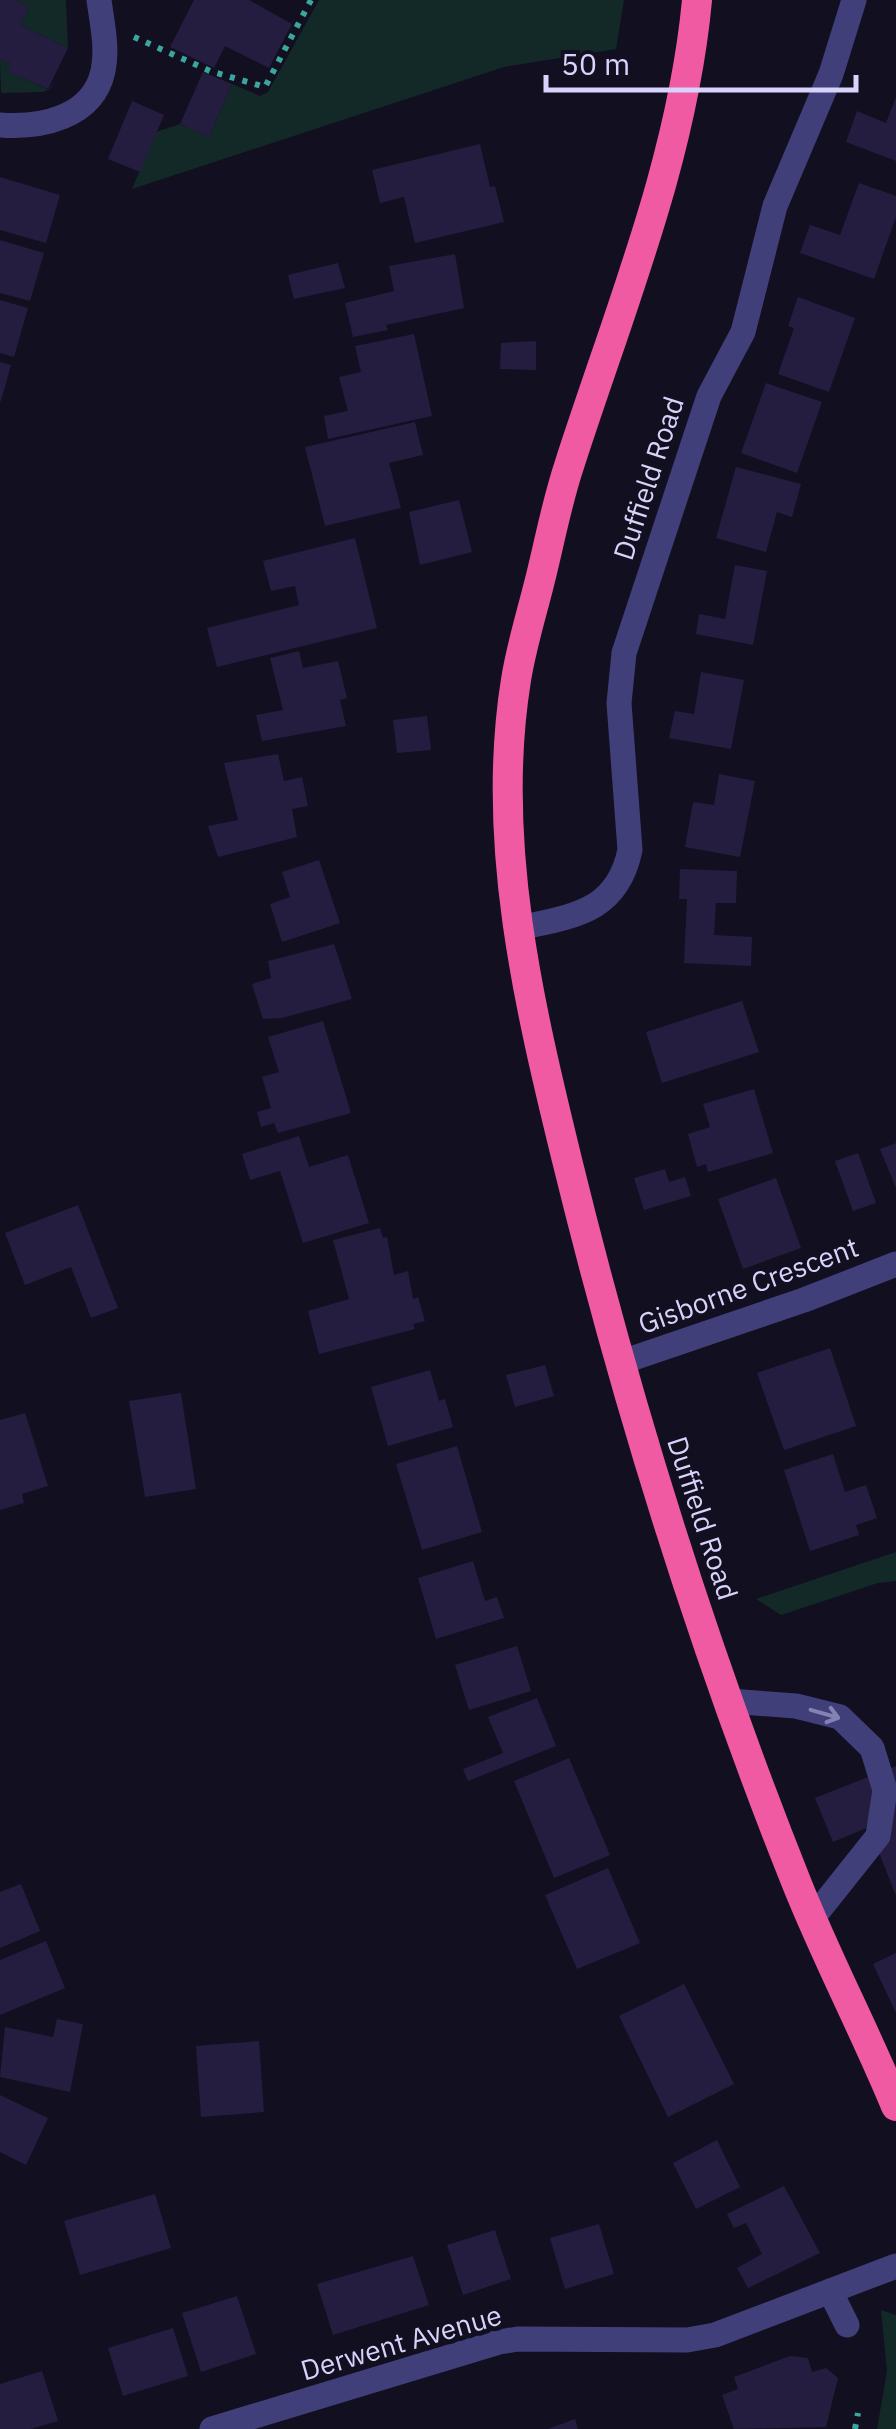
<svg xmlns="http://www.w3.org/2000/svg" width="896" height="2429" font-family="'IBM Plex Sans',sans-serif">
<rect width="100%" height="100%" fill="#120f20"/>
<path fill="#132928" d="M15 0H66L68 48 20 25 29 7Z
M319 0H624L616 49 504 67 132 189 156 132 180 124 209 137 232 84 260 96 268 92Z
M0 59 11 64 8 71 47 89 57 84 44 92 1 93Z
M896 1552V1581L878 1583 781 1615 756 1599Z
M881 2310 896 2315V2429H877L887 2371Z"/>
<path fill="#241d3f" d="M0 0H15L29 7 20 25 68 48 48 89 7 71 11 64 0 59Z
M194 0H249L292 24 269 68 225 46 214 68 170 47Z
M203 72 232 84 209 137 180 124Z
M896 97V161L846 142 857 111 886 123Z
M132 101 164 115 140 172 108 159Z
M480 144 490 187 495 186 504 222 415 243 404 197 380 203 372 170Z
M0 177 60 195 46 243 0 230Z
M859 183 896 196V217L874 279 800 253 810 225 840 235Z
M0 240 44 253 30 301 0 293Z
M455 254 464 308 386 325 388 330 353 337 345 303 394 291 389 266Z
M338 263 345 288 294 299 288 275Z
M798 297 855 318 829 392 778 374 794 328 788 326Z
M0 300 28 308 14 357 0 353Z
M414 334 432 416 328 439 324 416 348 411 339 377 361 372 355 346Z
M536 341V370L500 369 501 343Z
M0 362 11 365 1 401H0Z
M766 383 822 402 797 473 741 453Z
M415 422 423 455 389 463 401 508 325 526 305 447Z
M736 467 801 484 792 517 777 512 766 552 716 538Z
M459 500 472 552 420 565 409 512Z
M355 538 377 628 217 667 207 628 299 605 295 586 271 591 263 561Z
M735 565 767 571 753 645 696 634 699 614 725 619Z
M299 651 303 668 338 661 347 698 340 700 346 726 262 741 256 715 283 710 270 658Z
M701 672 744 680 731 749 669 738 675 711 694 714Z
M427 716 431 750 397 753 393 720Z
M278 754 284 781 302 777 308 806 292 809 297 837 218 857 208 826 238 820 224 763Z
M719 774 755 781 740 857 685 847 693 802 714 805Z
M319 860 340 923 282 942 270 904 290 897 282 872Z
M680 869 737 871 736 903H716L714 935 752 937 751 966 684 963 687 899H679Z
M334 944 352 999 282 1018 263 1019 252 984 271 978 268 961Z
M742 1001 759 1052 662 1083 646 1032Z
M323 1021 351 1113 278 1133 274 1123 261 1127 257 1112 271 1108 262 1077 279 1072 268 1037Z
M754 1089 773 1153 708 1172 706 1164 697 1167 688 1134 710 1127 703 1104Z
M299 1136 309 1167 348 1155 369 1223 303 1243 280 1171 250 1180 242 1154Z
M896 1143V1188L880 1149Z
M858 1153 876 1203 853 1211 835 1161Z
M665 1169 669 1182 685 1177 691 1196 644 1210 634 1178Z
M776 1178 801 1248 743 1269 718 1199Z
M78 1205 118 1308 91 1318 71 1267 25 1285 5 1233Z
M380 1228 383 1238 387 1237 394 1275 408 1271 413 1299 418 1297 425 1321 413 1324 415 1329 319 1354 308 1311 349 1299 333 1240Z
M830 1348 856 1426 784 1450 757 1373Z
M545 1365 554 1396 515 1407 506 1375Z
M430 1370 439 1401 445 1399 453 1427 388 1446 371 1387Z
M181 1393 196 1489 145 1497 129 1401Z
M25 1413 48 1486 22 1494 24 1503 0 1510V1420Z
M457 1446 482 1532 422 1550 396 1464Z
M833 1454 845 1492 866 1485 877 1518 856 1525 859 1535 810 1551 784 1470Z
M473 1561 485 1601 497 1597 504 1618 436 1639 418 1578Z
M517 1646 531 1691 469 1710 455 1665Z
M537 1698 556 1746 468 1781 463 1769 503 1753 488 1717Z
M569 1758 610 1855 554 1878 514 1781Z
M896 1766V1896L869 1827 833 1842 815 1798Z
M608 1868 640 1943 577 1969 545 1895Z
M21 1884 40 1931 0 1948V1892Z
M46 1941 65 1988 0 2015V1960Z
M896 1953V2013L873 1964Z
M684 1984 734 2084 668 2117 619 2016Z
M57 2019 83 2024 70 2092 0 2077 5 2027 53 2037Z
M259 2041 264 2112 201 2117 196 2046Z
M0 2095 48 2118 26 2165 0 2152Z
M717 2140 740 2187 696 2209 673 2163Z
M784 2186 820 2253 748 2288 737 2268 762 2254 746 2223 734 2228 727 2214Z
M155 2194 171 2248 80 2275 64 2221Z
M599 2224 614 2274 565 2289 550 2238Z
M495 2230 511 2279 463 2295 447 2245Z
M413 2256 429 2305 333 2335 317 2284Z
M237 2296 256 2354 201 2372 182 2313Z
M173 2328 188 2376 123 2396 108 2348Z
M790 2356 808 2358 812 2372 826 2368 838 2378 826 2427 734 2429 722 2395 738 2389 734 2377Z
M42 2371 58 2421 31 2429H0V2384Z
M575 2419 578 2429H548Z"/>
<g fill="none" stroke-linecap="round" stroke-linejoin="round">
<path stroke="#3aa79f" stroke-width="6" stroke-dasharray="5 8" stroke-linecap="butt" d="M134 37 210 71 265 87 311 0
M855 2429 858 2413"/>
<path stroke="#403f7a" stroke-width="25" d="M0 125C40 128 93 118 103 71 108 48 102 23 99 0
M519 928C574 916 617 912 630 850L619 703 624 653 709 396 743 332 775 206 831 74 854 0
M619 1363 804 1300 896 1264
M729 1701 796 1706 840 1717 872 1748 885 1790 878 1836 812 1919
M830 2291 847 2325
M212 2429 499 2342 518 2339 687 2340 715 2335 896 2266"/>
<path stroke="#ef5aa3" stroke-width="30" d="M697 0C682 162 618 313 569 466 556 505 549 545 539 584 531 616 521 648 516 680 490 841 529 1005 567 1160 627 1405 703 1649 797 1884 827 1959 865 2031 896 2106"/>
</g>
<defs><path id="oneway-shaft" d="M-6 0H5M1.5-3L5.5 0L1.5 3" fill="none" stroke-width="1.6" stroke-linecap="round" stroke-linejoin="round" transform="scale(2.5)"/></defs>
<use stroke="#8482b4" href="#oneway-shaft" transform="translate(825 1714) rotate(16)"/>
<g text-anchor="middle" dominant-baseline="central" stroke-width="10" stroke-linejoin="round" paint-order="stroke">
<g font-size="28" fill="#d7d3fb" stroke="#120f20">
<text transform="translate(648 478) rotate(-72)">Duffield Road</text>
<text transform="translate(748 1285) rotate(-20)">Gisborne Crescent</text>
<text transform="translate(703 1518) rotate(72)">Duffield Road</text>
<text transform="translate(401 2342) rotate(-16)">Derwent Avenue</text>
</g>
</g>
<path d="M546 75v15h310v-15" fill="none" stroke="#d7d3fb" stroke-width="5"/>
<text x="561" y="75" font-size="30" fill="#d7d3fb" stroke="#120f20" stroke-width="8" paint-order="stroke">50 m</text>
</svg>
